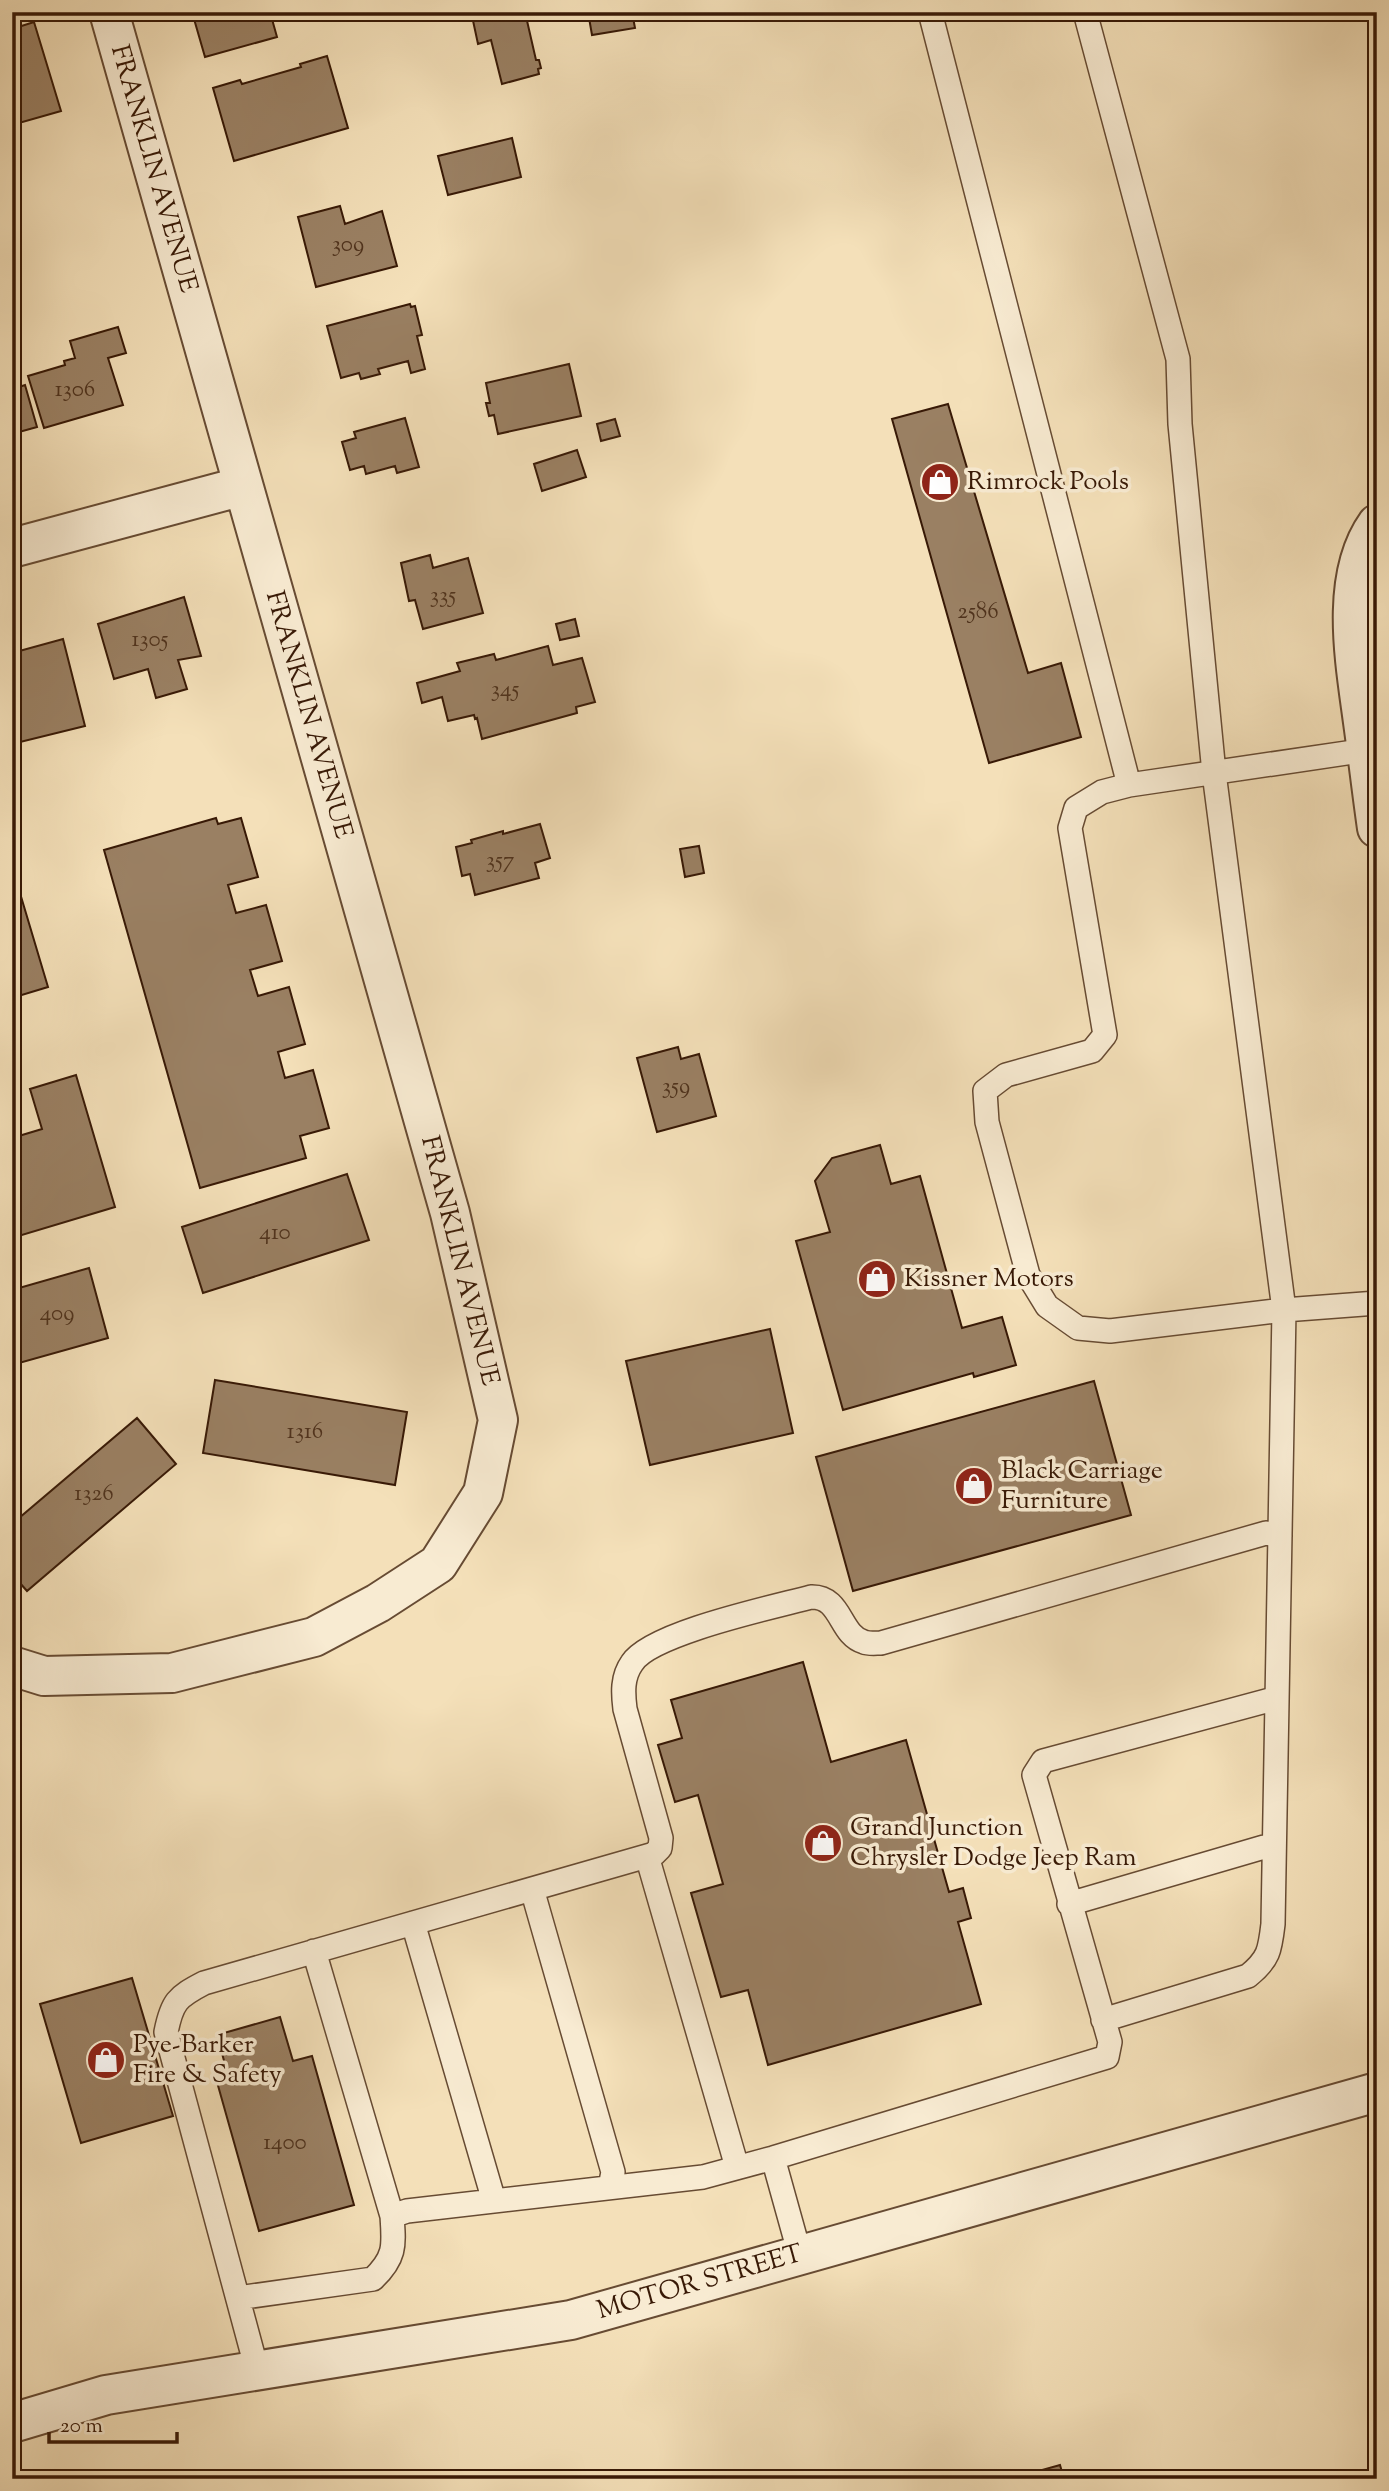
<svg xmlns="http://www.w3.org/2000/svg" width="1389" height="2491" font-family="'Sorts Mill Goudy',serif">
<rect width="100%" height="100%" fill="#f4e0b9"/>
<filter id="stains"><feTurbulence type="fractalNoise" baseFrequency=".00286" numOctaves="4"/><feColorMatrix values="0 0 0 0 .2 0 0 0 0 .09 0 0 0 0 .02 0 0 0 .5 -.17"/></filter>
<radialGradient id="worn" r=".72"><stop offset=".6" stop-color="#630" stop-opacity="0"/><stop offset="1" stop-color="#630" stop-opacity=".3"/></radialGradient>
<path fill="#9a8063" stroke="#381906" stroke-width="2" d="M192 12H270L277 37 205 57Z
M486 12H525L536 60H539L541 68 538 69 539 74 502 84 491 40 478 44 472 16Z
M588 12H632L635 28 592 35Z
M34 22 61 111 12 125V68L14 67 12 29Z
M327 56 348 128 234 161 213 88 240 80 242 84 301 67 300 64Z
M512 138 521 177 448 195 438 156Z
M340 206 345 224 382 211 397 266 316 287 298 217Z
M410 304 411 307 415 306 422 335 417 336 425 369 411 373 408 361 378 369 380 374 361 379 359 373 341 378 327 326Z
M118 327 126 353 108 358 123 405 44 428 28 376 65 365 64 361 75 358 70 341Z
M569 364 581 416 498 434 494 415 489 416 486 403H490L486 383Z
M16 384V388L25 385 37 427 12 434V385Z
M948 404 1028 673 1061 663 1081 737 989 763 892 419Z
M405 418 419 467 397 473 395 466 366 474 364 466 350 470 342 442 356 438 354 432Z
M615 419 620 436 601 441 597 424Z
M577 450 586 477 542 491 534 464Z
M430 555 433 568 468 558 483 613 423 629 415 600 409 601 401 563Z
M184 597 201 656 178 660 187 689 156 698 148 669 114 679 98 624Z
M575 619 579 636 560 640 556 624Z
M63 639 85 726 12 744V682H15L12 653Z
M548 646 553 665 582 658 595 702 576 707 577 713 482 739 477 718 475 719 474 715 448 721 442 697 422 703 417 683 460 671 457 663 494 654 496 660Z
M216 818 218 824 241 818 258 877 228 885 236 913 266 905 282 961 250 970 258 996 289 987 305 1044 278 1052 285 1078 313 1070 329 1128 300 1136 306 1158 200 1188 104 850Z
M540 824 550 858 535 863 539 878 475 895 470 874 462 876 456 847 472 843 471 840 503 831V834Z
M699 846 704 873 685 877 680 849Z
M14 873 48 987 12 998V874Z
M678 1047 681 1059 699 1054 716 1116 657 1132 637 1058Z
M76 1075 115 1207 12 1238V1138L42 1129 30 1089Z
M880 1145 891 1184 920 1176 962 1328 1002 1317 1016 1365 974 1377 973 1373 843 1410 796 1241 830 1232 815 1181 832 1158Z
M347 1174 369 1240 203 1293 182 1227Z
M89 1268 108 1338 12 1365V1290Z
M770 1329 793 1433 650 1465 626 1361Z
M215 1380 407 1412 395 1485 203 1453Z
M1094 1381 1131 1515 853 1591 816 1457Z
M137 1418 176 1464 27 1591 12 1574V1524Z
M803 1662 831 1762 906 1740 949 1892 963 1888 971 1918 958 1922 981 2004 768 2065 748 1990 721 1997 691 1893 723 1884 698 1795 675 1802 658 1745 682 1738 671 1700Z
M132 1978 173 2116 81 2143 40 2004Z
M280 2017 293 2061 312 2056 354 2205 259 2231 217 2082 229 2079 217 2035Z
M12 2179 19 2203 12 2205Z
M1060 2465 1064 2479H1010Z"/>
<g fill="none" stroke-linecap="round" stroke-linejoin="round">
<defs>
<path id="service" d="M930 12 1129 785
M1085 12 1178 359 1180 424 1214 773 1284 1310 1273 1924C1270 1950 1269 1959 1248 1976L1103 2020
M1367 750 1129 785 1102 792 1076 808 1070 828 1105 1035 1092 1051 1006 1075 985 1091 987 1122 1028 1275 1047 1306 1078 1328 1110 1331 1284 1310 1377 1303
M647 1856 737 2167
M532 1889 613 2172 610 2187
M1069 1904 1264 1847 1274 1850
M413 1923 494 2201
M314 1951 392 2216
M773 2158 800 2255
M238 2298 373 2279C396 2257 394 2245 392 2216L407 2211 703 2177 773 2158 1107 2057 1110 2042 1034 1775 1043 1761 1277 1698
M257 2370 166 2032C172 2002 177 1997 204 1983L654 1854 660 1848 661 1838 625 1709C623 1693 622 1677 632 1663 651 1633 774 1607 811 1597 842 1596 839 1635 864 1642 869 1644 876 1643 881 1643L1266 1533 1280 1536"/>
<path id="minor" d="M1377 524C1339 577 1355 662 1363 722 1368 758 1372 793 1377 828
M12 548 243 486
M12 1666 44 1676 172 1673 314 1637 378 1603 438 1564 483 1493 498 1420 450 1213 109 12
M12 2423 106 2395 571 2320 1377 2092"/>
</defs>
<use href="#service" stroke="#674b33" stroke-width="26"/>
<use href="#minor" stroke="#674b33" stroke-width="42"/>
<use href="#service" stroke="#f8ebd2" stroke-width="23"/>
<use href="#minor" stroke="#f8ebd2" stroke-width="38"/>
</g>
<defs>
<symbol id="shop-disc" viewBox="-11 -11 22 22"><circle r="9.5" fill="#8f2418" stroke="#f8ebd2"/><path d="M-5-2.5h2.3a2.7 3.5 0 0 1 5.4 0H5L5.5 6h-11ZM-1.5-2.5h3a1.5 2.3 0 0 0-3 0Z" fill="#fff"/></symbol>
</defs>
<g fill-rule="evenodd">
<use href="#shop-disc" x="918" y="460" width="44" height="44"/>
<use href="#shop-disc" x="855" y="1257" width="44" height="44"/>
<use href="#shop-disc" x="952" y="1464" width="44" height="44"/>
<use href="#shop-disc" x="801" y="1821" width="44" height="44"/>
<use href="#shop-disc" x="84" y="2038" width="44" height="44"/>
</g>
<g text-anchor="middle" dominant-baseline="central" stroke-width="7" stroke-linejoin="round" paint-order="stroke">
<g font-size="23" fill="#50331d">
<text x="348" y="245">309</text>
<text x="75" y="390">1306</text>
<text x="443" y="596">335</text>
<text x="978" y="612">2586</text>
<text x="150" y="640">1305</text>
<text x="505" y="690">345</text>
<text x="500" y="861">357</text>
<text x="676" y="1087">359</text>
<text x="275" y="1233">410</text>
<text x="57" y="1314">409</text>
<text x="305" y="1432">1316</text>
<text x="94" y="1494">1326</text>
<text x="285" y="2143">1400</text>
</g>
<g font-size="26" fill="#381906" stroke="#f8ebd2">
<text transform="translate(153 169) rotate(74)">FRANKLIN AVENUE</text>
<text transform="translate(308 715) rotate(74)">FRANKLIN AVENUE</text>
<text transform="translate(459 1261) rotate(76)">FRANKLIN AVENUE</text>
<text transform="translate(700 2283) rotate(-16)">MOTOR STREET</text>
</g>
<g font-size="26" fill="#381906" stroke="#f8ebd2" text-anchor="start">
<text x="967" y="482">Rimrock Pools</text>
<text x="904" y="1279">Kissner Motors</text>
<text x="1001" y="1471">Black Carriage<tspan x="1001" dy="30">Furniture</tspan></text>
<text x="850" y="1828">Grand Junction<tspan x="850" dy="30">Chrysler Dodge Jeep Ram</tspan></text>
<text x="133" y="2045">Pye-Barker<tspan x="133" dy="30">Fire &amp; Safety</tspan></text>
</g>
</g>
<rect width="1389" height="2491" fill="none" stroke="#f4e0b9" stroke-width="42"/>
<rect x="14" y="14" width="1361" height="2463" fill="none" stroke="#381906" stroke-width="3.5"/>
<rect x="21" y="21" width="1347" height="2449" fill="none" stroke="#381906" stroke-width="2"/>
<path d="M49 2432v10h128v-10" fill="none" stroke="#381906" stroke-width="3.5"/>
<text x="60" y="2432" font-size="21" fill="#381906" stroke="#f8ebd2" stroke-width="5" paint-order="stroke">20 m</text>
<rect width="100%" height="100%" filter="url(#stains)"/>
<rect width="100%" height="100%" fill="url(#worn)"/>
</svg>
